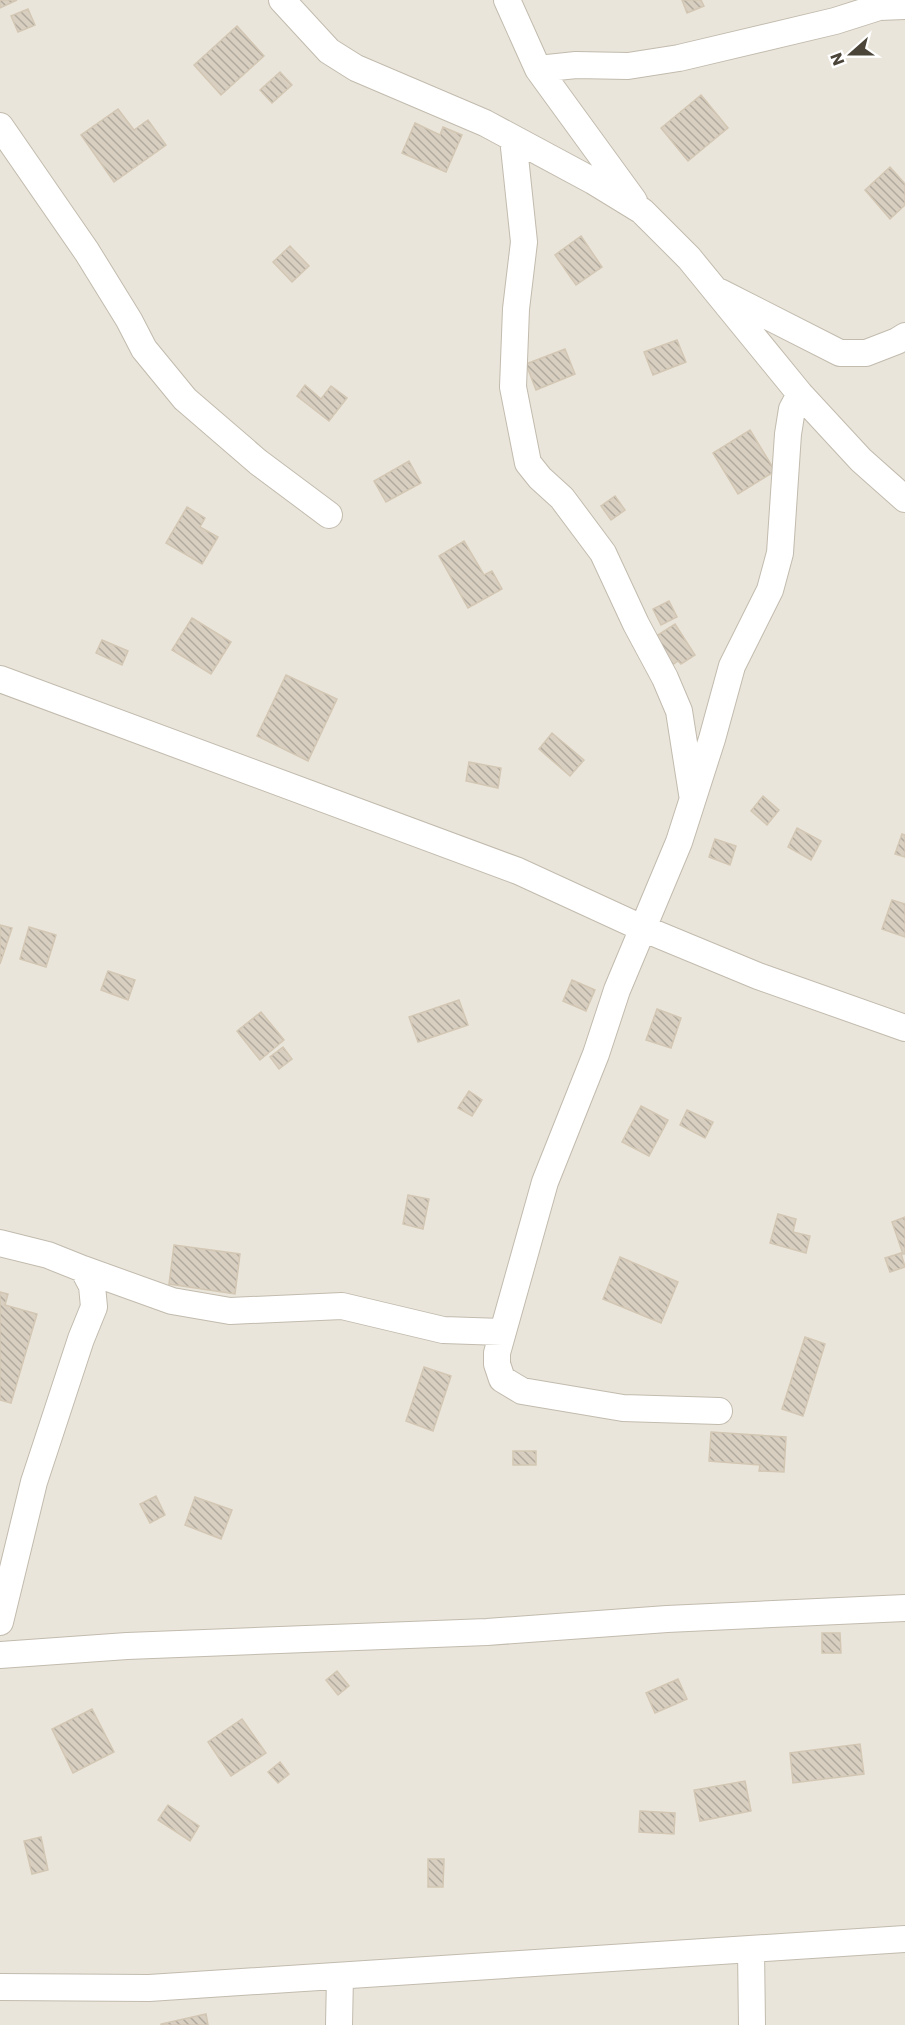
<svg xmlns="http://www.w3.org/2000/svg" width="905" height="2025" font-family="Poppins,sans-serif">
<defs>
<pattern id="building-back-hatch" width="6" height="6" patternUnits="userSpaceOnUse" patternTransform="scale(1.5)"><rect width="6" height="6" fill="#d8cfc1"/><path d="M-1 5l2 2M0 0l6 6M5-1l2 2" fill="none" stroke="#b1aa9e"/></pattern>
</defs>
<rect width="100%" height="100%" fill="#f6f3ec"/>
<path fill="#eae5da" d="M0 0H905V2025H0Z"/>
<path fill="url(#building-back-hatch)" stroke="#d3c7b4" stroke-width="1.5" d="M0 0H17L0 8Z
M682 0H701L704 6 687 13Z
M28 9 35 25 18 32 11 16Z
M237 26 264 56 221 95 194 65Z
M280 72 292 85 272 103 260 90Z
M701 95 728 128 688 161 661 128Z
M118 109 134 130 148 120 166 145 114 182 81 135Z
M415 123 440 135 443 127 462 135 446 172 402 153Z
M890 167 905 184V205L890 219 865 190Z
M581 236 602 267 576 285 555 255Z
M290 246 309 266 292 282 273 262Z
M677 340 686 362 653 375 644 352Z
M565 349 575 374 536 390 526 364Z
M305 385 321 399 331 386 347 398 329 421 297 396Z
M750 430 775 471 738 494 713 453Z
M409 461 421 483 386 502 374 481Z
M615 496 625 510 611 520 601 506Z
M187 507 205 518 200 527 218 537 202 564 166 543Z
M464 541 484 575 492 571 502 589 468 608 439 556Z
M669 601 677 617 661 625 653 609Z
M192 618 231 642 211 674 172 650Z
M675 624 695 655 681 664 678 661 668 668 650 640Z
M102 640 128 651 122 665 96 653Z
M286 675 337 699 308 761 257 736Z
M552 733 584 760 570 776 539 749Z
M469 762 501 768 498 788 466 781Z
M763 796 779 810 767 825 751 811Z
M797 828 821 841 811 860 788 847Z
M902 834 905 835V857L895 854Z
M715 839 736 846 730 865 709 857Z
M892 900 905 904V937L882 929Z
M0 925 12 928 0 964Z
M29 927 56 935 46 967 20 959Z
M108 971 135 980 128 1000 101 990Z
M572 980 595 990 586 1011 563 1001Z
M459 1000 468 1025 418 1042 409 1017Z
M657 1009 681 1018 671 1048 646 1040Z
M261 1012 284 1040 260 1060 237 1031Z
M283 1047 292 1059 279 1069 270 1057Z
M469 1091 482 1100 472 1116 458 1108Z
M641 1106 668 1120 649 1156 622 1142Z
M687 1110 713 1122 705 1138 680 1125Z
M408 1195 429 1199 423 1229 403 1224Z
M778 1214 796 1219 793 1232 810 1236 806 1253 770 1243Z
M905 1217V1254H903L892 1222Z
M174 1245 240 1254 235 1294 169 1284Z
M901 1253 905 1267 890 1272 885 1258Z
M620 1257 678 1282 661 1323 603 1299Z
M0 1292 8 1294 5 1305 37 1314 11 1403 0 1400Z
M805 1337 825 1344 803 1416 782 1409Z
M424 1367 451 1376 433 1431 406 1421Z
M711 1432 786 1437 784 1472 759 1471 760 1465 709 1461Z
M513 1451H536V1465H513Z
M156 1496 165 1515 150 1523 140 1504Z
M195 1497 232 1510 221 1539 185 1525Z
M822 1633H840L841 1653H822Z
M337 1671 349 1686 338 1695 326 1680Z
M678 1679 687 1699 655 1713 646 1693Z
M92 1709 114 1752 73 1773 52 1729Z
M242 1719 266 1753 231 1776 208 1742Z
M860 1744 864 1774 793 1783 790 1753Z
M280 1762 289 1774 278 1783 268 1772Z
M745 1781 751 1811 700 1821 694 1790Z
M168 1805 199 1826 190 1841 158 1820Z
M640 1811 675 1813 674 1834 639 1832Z
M41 1837 48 1870 32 1874 24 1841Z
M428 1859H444L443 1887H428Z
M206 2014 208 2025H161V2024Z"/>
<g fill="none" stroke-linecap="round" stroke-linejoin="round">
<defs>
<path id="street" d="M282 0 329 51 356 68 485 123 593 181 642 211 689 258 800 394 861 460 905 499
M507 0 538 69 634 201
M538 69 576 65 628 66 679 58 835 21 879 7 905 6
M0 126 87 252 129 320 144 349 185 399 258 462 329 515
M513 138 524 242 516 309 513 387 528 463 540 478 562 498 603 553 636 624 665 678 679 711 692 794
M720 292 840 353H866L897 341 905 336
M0 679 518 871 642 928 758 976 905 1028
M0 1243 48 1255 83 1269 92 1286 94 1307 81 1339 34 1482 0 1622
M83 1269 172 1301 230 1311 342 1306 443 1330 502 1332
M719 1411 623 1408 522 1391 502 1379 497 1364V1353L545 1182 596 1054 617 990 679 842 712 739 732 666 770 590 780 553 788 434 792 409 800 394
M0 1655 127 1646 487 1632 667 1619 905 1608
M751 1950 752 2025
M0 1987 149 1988 905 1939
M339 2025 340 1976"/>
</defs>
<use href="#street" stroke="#c2bbae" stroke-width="28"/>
<use href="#street" stroke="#fff" stroke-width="26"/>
</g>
<g transform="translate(851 54) rotate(249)" stroke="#ffffff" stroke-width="4.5" paint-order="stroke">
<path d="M0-4.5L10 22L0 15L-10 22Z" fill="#4b4439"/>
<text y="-9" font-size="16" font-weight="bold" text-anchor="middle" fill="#4b4439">N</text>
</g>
</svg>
